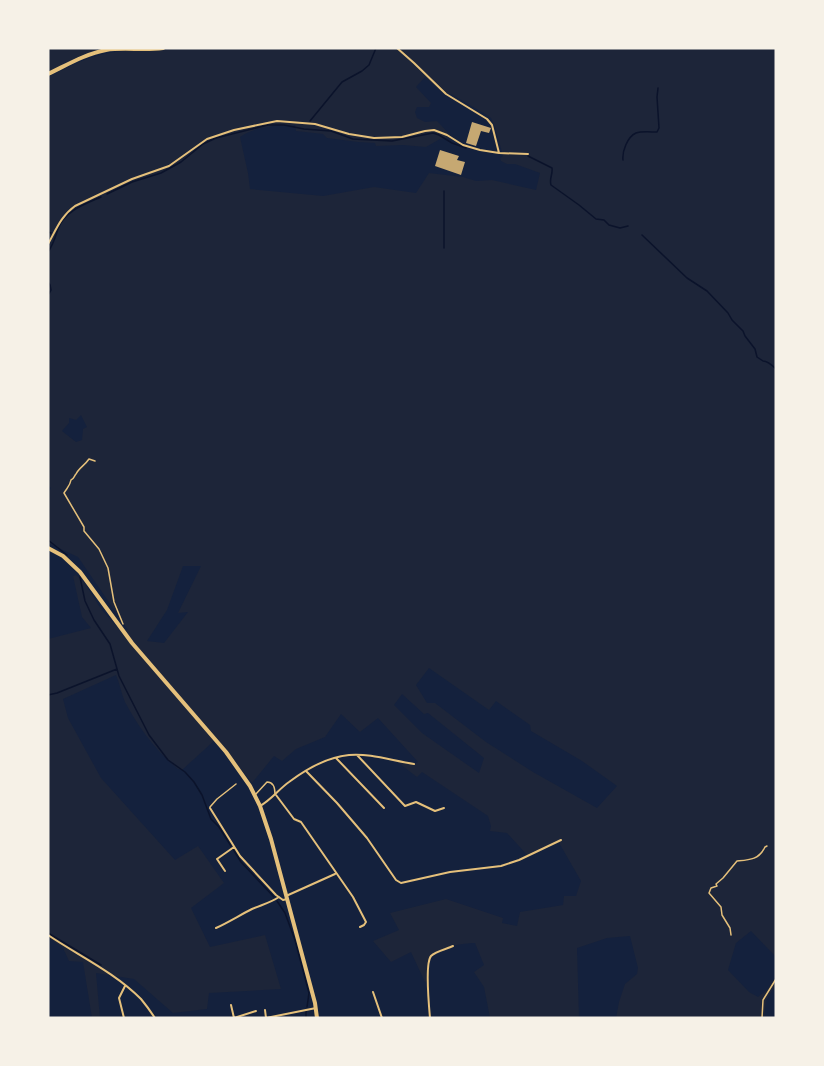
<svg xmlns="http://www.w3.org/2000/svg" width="824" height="1066" font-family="Montserrat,sans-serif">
<rect width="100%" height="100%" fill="#14213d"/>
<path fill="#1d2539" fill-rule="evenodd" d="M48 48H106C85 51 67 63 48 72Z
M176 48H776V957L751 931 736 943 728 970 749 992 758 997 767 990 776 977V986L774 987 766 1001 764 1018H616L619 1002 625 984 637 974 638 968 630 936 607 938 577 948 579 1018H490L484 987 474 972 484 965 475 943C464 943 437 947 431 957 427 964 428 974 428 981L425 982 411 952 391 962 373 941 399 930 390 913 446 899 503 918 502 923 517 926 520 912 563 905 564 896H576L581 881 558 841 528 856 507 833 490 831 491 826 488 816 422 772 417 777 396 761 414 764 418 762 378 718 360 732 341 714 325 737 296 749 282 761 274 756 252 783 216 739 182 770 178 769C156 751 138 727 125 702 121 693 120 684 116 675L63 699 68 718 101 778 175 860 198 846 224 883 191 908 210 947 265 935 281 989 209 993 207 1009 173 1013 134 979 96 973 100 1018H92L83 962 69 961 63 948 48 937V639L91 628 82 617 73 576 76 575 84 582 101 609 118 628 128 630 78 557 48 543V493L51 488 49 486H48V77C70 66 91 55 115 52 136 49 155 52 176 48ZM425 77 444 94H451L487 115 491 118 495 127 503 156 500 158 501 161 507 164H515L540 173 536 190 492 180 476 181 463 177 429 173 416 193 374 187 323 196 250 189 248 173 240 137C249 130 264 127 274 126 281 125 288 127 295 125L296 131 323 134 327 138 358 142 375 143 376 146 403 145 426 147 440 139 452 137 437 121 425 122 417 118 415 112 417 107H429L431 103 416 87ZM81 415 87 427 83 429 82 440 76 442 62 431 69 423V418L76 420ZM183 566H201L178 613 188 612 164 643 147 641 167 610ZM429 668 489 710 496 701 530 725 531 731 582 761 617 786 597 808 533 772 486 742 435 703H427L416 685ZM402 694 424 714 428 713 484 758 479 773 422 733 394 705Z"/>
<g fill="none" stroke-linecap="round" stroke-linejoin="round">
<path stroke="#0b132b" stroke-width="1.5" d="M310 121 342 82 362 71 369 65 376 48
M528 156 552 168C553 174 549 179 551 185L579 205 596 219 604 220 609 225 620 228 628 226
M623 160C622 152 627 137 636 133 641 131 651 132 657 132L659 128 657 97 658 88
M107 194 132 182 161 173 181 162 203 144 216 138 268 125H284L304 129 331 131 353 139 392 141 433 133 439 135 452 143 466 148
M48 232 51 233
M642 235 687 278 707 291 728 313 732 320 743 331 745 336 755 349 757 357 763 361C768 361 772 365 776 369
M444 248V191
M48 252C53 245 55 238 58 229 64 211 85 204 101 197
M48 282 50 285 51 290 48 295
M48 540 67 555
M80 577 85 601 94 620 110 644 119 676 149 735 168 760 185 772 194 782 202 795 211 819 219 827 231 846
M48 695 57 693 117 669
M233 849 241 862 274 897
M277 901 285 913 295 940 309 993 307 1007
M48 933 101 965
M306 1018V1011"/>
</g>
<path fill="#c6a872" d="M472 122 491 128 489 133 481 131 476 146 466 143Z
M440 150 459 156 457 160 465 162 461 175 435 166Z"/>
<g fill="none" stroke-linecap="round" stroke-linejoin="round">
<path stroke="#e5c07b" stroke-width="1.5" d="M95 461 89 459C85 465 79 468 76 474 74 476 74 479 71 480 70 486 67 488 64 493L84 527V531L99 549 108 568 114 602 123 624
M731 935 730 928 722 915 721 907 709 893 711 888 717 886 716 884 723 878 737 861C749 860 759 860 765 847L767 846
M762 1018 763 1000 776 979"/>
<path stroke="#e5c07b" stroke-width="1.5" d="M255 795 267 782C274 782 275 788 275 794
M210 807 217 799 236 784"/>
<path stroke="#e5c07b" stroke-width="2" d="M397 48 414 63 446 94 487 119 492 125 499 153
M48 244C56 230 61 216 75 206L132 179 169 166 207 139 234 130 277 121 315 124 349 134 374 138 402 137 425 131 434 130 447 135 463 145 480 150 499 153 528 154
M357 755 405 806 416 802 435 811 444 808
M336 758 384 808
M306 771 337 803 367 838 396 880 401 883 450 872 501 866 519 860 561 840
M276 795 294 819 301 822 353 897 366 922 364 925 360 927
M260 806C271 800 279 789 289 782 305 770 328 757 349 755 370 753 393 761 414 764
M210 808 240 856 276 895 283 900 287 899
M225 871 217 859 234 847
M286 896 335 874
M216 928C229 922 240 915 252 909 261 905 270 903 279 897
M48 935C79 956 114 972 141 999 146 1005 151 1012 155 1018
M373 992 382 1018
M231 1005 234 1018 256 1011
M265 1010 266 1018
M124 1018 119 998 125 986
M266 1018 316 1008
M430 1018C429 1007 425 963 431 956 436 951 447 949 453 946"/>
<path stroke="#e5c07b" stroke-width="4" d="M48 74C67 65 85 54 106 50 125 47 144 51 163 48
M48 548 63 556 80 572 132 643 226 752 250 786 260 806 271 839 315 1003 317 1018"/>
</g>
<rect width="824" height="1066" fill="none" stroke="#f6f1e7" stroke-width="99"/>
</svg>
